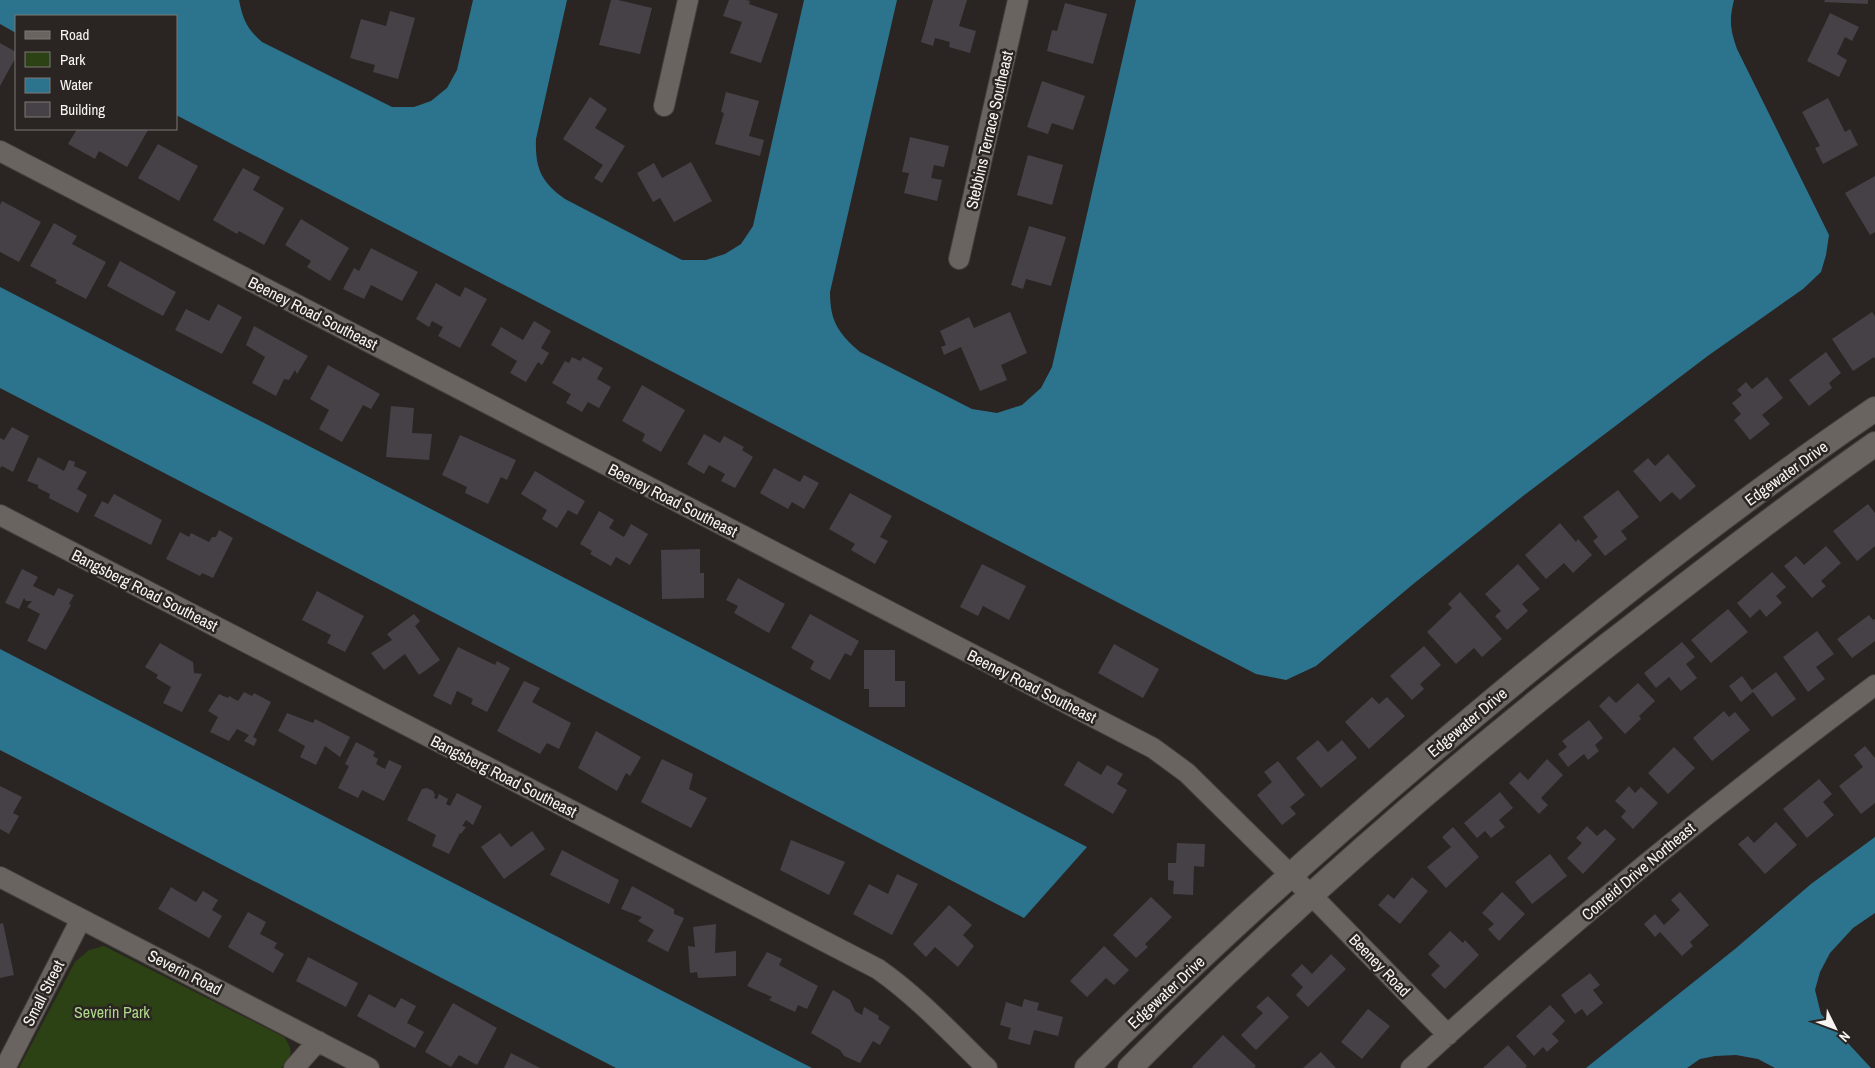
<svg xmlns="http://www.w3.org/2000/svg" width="1875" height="1068" font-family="'Archivo Narrow',sans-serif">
<rect width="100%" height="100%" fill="#2a2522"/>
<path fill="#2c4214" d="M104 946 284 1037C294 1051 292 1056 281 1068H19L75 962 89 950Z"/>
<path fill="#2c748e" d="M0 0H239C243 20 247 29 262 42L392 107H414L431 101 447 88 457 70 473 0H567L536 139C535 168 541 182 565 199L682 260H706L725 254 741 244 753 226 804 0H897L830 292C830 321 838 333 860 352L972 409 997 413 1022 405 1041 388 1052 367 1136 0H1734C1729 20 1730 29 1737 49L1829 235 1826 255 1821 272 1803 289 1709 355 1523 496 1412 585 1316 666 1286 680 1256 674 176 115V16H16V33L0 24Z
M0 287 1087 847 1024 918 0 388Z
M0 649 812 1068H616L0 750Z
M1875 837V913L1853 928 1830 953 1820 972 1815 990 1821 1014 1871 1068H1775L1758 1059 1736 1055 1715 1056 1700 1059 1687 1068H1586L1735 949 1811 884Z"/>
<path fill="#464146" d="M611 0H618L652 8 640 54 599 45Z
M729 0H746L750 1 749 4 778 14 761 63 730 53 742 22 723 16Z
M933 0H967L959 26 976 31 970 53 949 47 950 42 935 38 933 46 921 42Z
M1825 0H1868V4L1824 2Z
M1065 3 1107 14 1093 64 1047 51 1052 30 1057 31Z
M390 11 415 18 398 79 373 72 375 65 350 58 361 19 386 26Z
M1830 13 1859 27 1852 41 1845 37 1837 54 1847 60 1839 77 1807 61Z
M0 43 16 52V57L0 86Z
M1042 81 1085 96 1073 130 1052 123 1048 134 1027 127Z
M726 92 759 101 749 136 764 140 760 156 715 144 724 113 721 112Z
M590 97 607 109 595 128 625 146 602 183 594 178 603 165 563 139Z
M1828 98 1845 132 1850 129 1858 145 1823 164 1815 148 1820 146 1802 112Z
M77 129H146L148 130 127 167 99 151 95 159 68 144Z
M910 137 949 146 944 167 934 165 931 178 942 180 937 201 904 193 909 173 902 172Z
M158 144 198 166 179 201 138 178Z
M1028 155 1063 165 1052 205 1017 195Z
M691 162 712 201 674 222 660 198 653 202 637 173 654 163 662 178Z
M243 168 260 177 253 190 284 208 264 245 239 231 237 234 213 220Z
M1875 176V232L1870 235 1845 193Z
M2 201 41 222 19 262 0 252V205Z
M301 219 349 248 330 281 307 267 311 261 285 245Z
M54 223 77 236 72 244 106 262 86 299 55 283 57 280 30 266Z
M1029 226 1066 237 1051 286 1026 279 1023 289 1011 285Z
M371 248 418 272 402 301 371 285 364 299 343 289 354 268 359 271Z
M120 261 176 292 163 316 107 286Z
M436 283 460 297 465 287 487 299 460 348 438 336 443 327 432 321 429 327 416 319Z
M218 304 242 317 222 354 175 330 186 309 209 321Z
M1010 312 1027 353 1001 365 1007 380 980 391 961 347 944 355 941 347 946 345 940 331 969 317 974 328Z
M1872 312 1875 316V359L1874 357 1853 371 1832 339Z
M534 321 551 331 541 348 549 353 542 365 538 362 526 382 510 373 517 361 491 345 501 327 523 340Z
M254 326 308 356 297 374 295 370 289 380 284 379 276 396 252 383 265 357 246 345Z
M1826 352 1841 373 1829 383 1832 388 1809 406 1789 380Z
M572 357 580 361 583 357 603 368 597 379 611 387 599 408 588 402 582 412 566 403 571 394 552 383 565 361 569 363Z
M328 365 380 394 371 409 363 405 342 442 319 429 329 410 310 399Z
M1767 377 1783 398 1762 415 1770 424 1750 440 1734 420 1741 414 1732 403 1742 395 1737 390 1746 382 1752 389Z
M642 385 685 410 661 452 642 441 645 434 622 421Z
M391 406 414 408 412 433 432 434 429 460 386 457Z
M12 427 29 436 13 472 2 466 0 468V438L4 440Z
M704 434 720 443 724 436 744 447 742 450 753 457 735 488 721 481 725 474 709 465 704 474 687 464Z
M460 435 516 460 507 480 501 477 488 504 465 493 467 487 442 475Z
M1668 454 1696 486 1680 500 1672 492 1660 502 1633 471 1648 458 1655 466Z
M38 457 64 471 69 460 75 462 74 466 87 472 77 489 87 495 78 513 49 498 50 494 38 488V485L27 481Z
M774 468 800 482 804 475 819 483 804 509 792 502 788 509 760 493Z
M535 471 585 501 577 515 568 510 557 528 542 519 547 510 521 494Z
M1618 490 1639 517 1621 531 1627 539 1605 556 1593 541 1598 537 1583 517Z
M850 493 892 516 880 537 888 541 875 564 851 550 855 544 829 529Z
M114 494 162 520 151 545 94 516 102 501 108 504Z
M1868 504 1875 513V546L1857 561 1833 531Z
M599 511 614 520 609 528 624 537 631 524 648 534 630 565 616 557 611 566 590 554 592 551 580 544Z
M1560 523 1576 542 1578 539 1592 555 1573 573 1564 563 1546 579 1525 555Z
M219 530 233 538 213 578 202 573 200 576 166 559 180 532 189 537 191 533 209 542 212 537H216Z
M1826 546 1841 563 1821 581 1826 586 1812 598 1784 566 1796 556 1804 565Z
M700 549V573H704V598L662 599 661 550Z
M982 564 1026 586 1009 620 983 606 978 616 960 607Z
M1518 564 1540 589 1522 604 1528 611 1507 630 1495 616 1501 611 1485 594Z
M22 569 38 577 33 586 54 596 58 588 74 595 69 604 71 605 46 650 27 641 40 614 27 607 32 601H26L24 598 19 609 5 603Z
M1772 572 1786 587 1776 596 1782 603 1766 617 1760 609 1750 618 1737 603Z
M738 578 785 604 769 633 734 613 738 606 726 600Z
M317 591 364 616 345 652 327 643 331 635 302 620Z
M1460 592 1502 639 1482 657 1474 648 1456 664 1427 632 1452 608 1448 604Z
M1728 609 1748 632 1711 663 1691 640Z
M414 614 420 621 415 626 440 660 419 675 405 654 384 670 371 653 392 640 387 634Z
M810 614 859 641 851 656 845 653 830 680 810 669 814 661 791 648Z
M1869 615 1873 620 1875 619V641L1852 658 1837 639Z
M1817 631 1834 654 1816 667 1825 679 1808 692 1783 657Z
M1682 642 1695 657 1686 664 1697 678 1681 691 1669 677 1656 688 1644 673Z
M160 643 193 662 194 673 202 674 182 712 163 703 171 687 156 678 158 675 145 667Z
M1114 644 1159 669 1143 698 1098 673Z
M1424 646 1441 665 1420 684 1424 689 1412 700 1390 676Z
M458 647 495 665 497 661 510 668 487 712 471 704 473 699 457 691 451 705 433 696Z
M864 650H895V681H905V707H869V689H864Z
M1776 672 1796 699 1772 717 1753 692 1741 702 1729 686 1742 676 1752 690Z
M524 681 540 688 532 702 571 723 559 749 547 743 540 754 497 731Z
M1638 683 1655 701 1639 716 1641 719 1625 734 1599 706 1609 696 1616 703Z
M244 692 252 696 254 693 271 702 253 737 257 739 254 746 244 741 249 735 237 729 229 741 210 732 218 717 208 711 219 694 228 698 229 696 238 701Z
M1372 697 1379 704 1387 697 1405 716 1369 749 1345 722Z
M1724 711 1729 717 1735 712 1750 730 1712 761 1693 738Z
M287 713 313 723 315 719 350 737 340 757 325 746 316 765 300 757 305 746 278 731Z
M1589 720 1603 738 1595 745 1599 751 1588 760 1584 754 1568 767 1558 754 1567 747 1562 741Z
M596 731 641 757 630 776 626 773 617 791 578 768Z
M1318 740 1328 752 1342 740 1357 758 1321 788 1296 758Z
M356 742 375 752 373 756 378 759 376 764 385 769 389 760 402 766 384 801 362 790 358 798 338 788 349 766 345 764Z
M1865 746 1875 758V803L1861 814 1839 786 1863 767 1854 755Z
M1674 747 1695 768 1668 794 1648 773Z
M662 759 693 774 689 789 707 798 691 828 641 802Z
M1547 759 1563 775 1541 798 1548 805 1539 814 1509 783 1520 772 1528 780Z
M1078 761 1101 775 1107 765 1123 774 1117 784 1127 790 1113 814 1064 785Z
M1278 761 1305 795 1290 807 1296 814 1282 825 1257 795 1272 782 1264 772Z
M1819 779 1832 794 1823 802 1834 815 1807 838 1783 809Z
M0 786 22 797 13 813 19 816 9 834 0 829Z
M1629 786 1635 793 1641 787 1658 803 1633 829 1621 817 1626 811 1615 801Z
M427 788 433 791 435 795 434 798 437 799 439 794 448 799 446 804 450 806 457 793 482 806 473 825 466 820 462 826 466 827 461 834 460 833 449 854 432 846 436 835 407 820 422 789Z
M1500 792 1513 808 1499 820 1505 827 1491 838 1485 831 1477 838 1464 823Z
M1776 822 1797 845 1765 874 1738 844 1748 836 1754 843Z
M1587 826 1597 836 1605 829 1616 839 1583 874 1567 858 1582 843 1576 838Z
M1453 827 1479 857 1446 888 1427 867 1451 847 1442 837Z
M532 831 545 849 504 879 481 847 500 833 511 847Z
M791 840 845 862 829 895 780 870Z
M1177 843 1205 844 1204 867 1194 866 1193 895 1173 894 1174 881 1168 880V863H1176Z
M562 850 619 880 609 904 550 875Z
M1550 854 1567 876 1532 904 1515 882Z
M897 874 918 884 892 935 853 914 869 884 888 894Z
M1412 877 1428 891 1400 924 1378 905 1388 894 1394 899Z
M632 886 674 909V914L684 918 668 952 647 941 654 930 638 921 642 917 621 909Z
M171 887 196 902 203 891 218 900 212 910 222 916 209 938 158 909Z
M1502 892 1525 914 1499 941 1488 929 1494 924 1482 913Z
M1680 892 1709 925 1690 942 1693 946 1682 956 1660 932 1655 937 1644 924 1655 914 1664 925 1680 910 1671 900Z
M1151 897 1172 917 1145 944 1148 947 1136 958 1113 935Z
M949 905 972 925 963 935 974 946 958 967 935 947 926 957 913 944Z
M248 912 266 922 260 934 277 943 274 948 284 954 273 973 228 947Z
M3 923 14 975 0 978V924Z
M716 924 715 953 736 951V976L698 978 697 972 690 973 688 946 695 947 693 927Z
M1450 931 1463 943 1465 940 1479 955 1445 989 1431 975 1440 966 1428 954Z
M1104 946 1129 970 1114 985 1106 978 1087 997 1070 981Z
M767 952 782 959 779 965 818 986 807 1009 798 1005 795 1012 769 1000 772 997 747 986Z
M1331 954 1346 969 1308 1007 1296 995 1303 987 1291 975 1302 964 1312 974Z
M308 957 358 983 346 1007 296 981Z
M1590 973 1600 985 1593 990 1603 1003 1587 1016 1582 1009 1575 1014 1561 995Z
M833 990 850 1000 855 1011 862 1015 864 1007 879 1016 878 1019 890 1027 880 1045 873 1041 860 1063 844 1056 840 1050 811 1033Z
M369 994 395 1008 401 998 416 1006 407 1023 424 1032 415 1048 357 1016Z
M1268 996 1289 1017 1256 1050 1241 1035 1263 1013 1256 1007Z
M1024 999 1039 1003 1037 1010 1063 1017 1058 1036 1034 1030 1030 1045 1008 1039 1011 1028 1000 1025 1006 1002 1022 1007Z
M453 1003 497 1028 477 1065 459 1055 451 1067 425 1052Z
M1550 1005 1565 1021 1552 1034 1559 1041 1547 1052 1543 1047 1534 1056 1516 1036Z
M1368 1009 1390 1026 1362 1059 1341 1042Z
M1223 1035 1256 1066 1254 1068H1193L1192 1067Z
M1508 1045 1527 1066 1525 1068H1483Z
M1321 1052 1336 1068H1303Z
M511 1053 540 1068H504Z"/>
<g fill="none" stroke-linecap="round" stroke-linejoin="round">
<defs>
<path id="minor" d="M664 106 688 0
M0 151 1153 748 1187 773 1322 906 1448 1035
M959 259 1018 0
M0 515 878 969C918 997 952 1034 987 1068
M0 877 369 1068
M5 1068 81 919
M294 1068 318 1041
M1411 1068C1559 932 1714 805 1875 685"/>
<path id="tertiary" d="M1087 1068C1217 938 1355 815 1497 697 1619 596 1744 498 1875 409
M1130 1068C1280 917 1441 776 1609 644 1697 576 1784 508 1875 444"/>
</defs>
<use href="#minor" stroke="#44413e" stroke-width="22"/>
<use href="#tertiary" stroke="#44413e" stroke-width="26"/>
<use href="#minor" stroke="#6a6460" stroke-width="20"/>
<use href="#tertiary" stroke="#6a6460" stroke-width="24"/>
</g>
<g text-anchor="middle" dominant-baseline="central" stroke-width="5" stroke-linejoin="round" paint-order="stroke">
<g font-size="16" fill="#f7f4f2" stroke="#2a2522">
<text transform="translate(989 130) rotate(-77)">Stebbins Terrace Southeast</text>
<text transform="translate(313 313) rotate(27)">Beeney Road Southeast</text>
<text transform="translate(1786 473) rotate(-36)">Edgewater Drive</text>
<text transform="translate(673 500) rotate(27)">Beeney Road Southeast</text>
<text transform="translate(145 590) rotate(27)">Bangsberg Road Southeast</text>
<text transform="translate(1032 686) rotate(27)">Beeney Road Southeast</text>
<text transform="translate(1467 722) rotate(-40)">Edgewater Drive</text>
<text transform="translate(504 776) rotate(27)">Bangsberg Road Southeast</text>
<text transform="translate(1638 871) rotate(-40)">Conreid Drive Northeast</text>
<text transform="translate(1380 965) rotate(46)">Beeney Road</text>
<text transform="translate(185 972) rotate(27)">Severin Road</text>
<text transform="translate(1166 992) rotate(-43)">Edgewater Drive</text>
<text transform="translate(43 993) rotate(-63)">Small Street</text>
</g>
<g font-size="16" fill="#aed789" stroke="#2a2522">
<text x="112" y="1012">Severin Park</text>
</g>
</g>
<rect x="15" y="15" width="162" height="115" fill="#2a2522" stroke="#7c7875"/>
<rect x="25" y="31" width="25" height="8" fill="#6a6460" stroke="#7c7875"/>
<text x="60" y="40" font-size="15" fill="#f7f4f2">Road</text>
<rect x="25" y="52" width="25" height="15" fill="#2c4214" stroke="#7c7875"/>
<text x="60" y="65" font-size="15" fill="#f7f4f2">Park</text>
<rect x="25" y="78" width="25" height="15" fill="#2c748e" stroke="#7c7875"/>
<text x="60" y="90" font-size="15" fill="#f7f4f2">Water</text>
<rect x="25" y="102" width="25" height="15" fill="#464146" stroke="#7c7875"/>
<text x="60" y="115" font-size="15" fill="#f7f4f2">Building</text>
<g transform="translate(1835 1028) rotate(132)" stroke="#2a2522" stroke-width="4" paint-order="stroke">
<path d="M0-4L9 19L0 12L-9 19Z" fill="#f7f4f2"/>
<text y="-8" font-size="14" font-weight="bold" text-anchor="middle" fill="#f7f4f2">N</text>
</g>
</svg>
